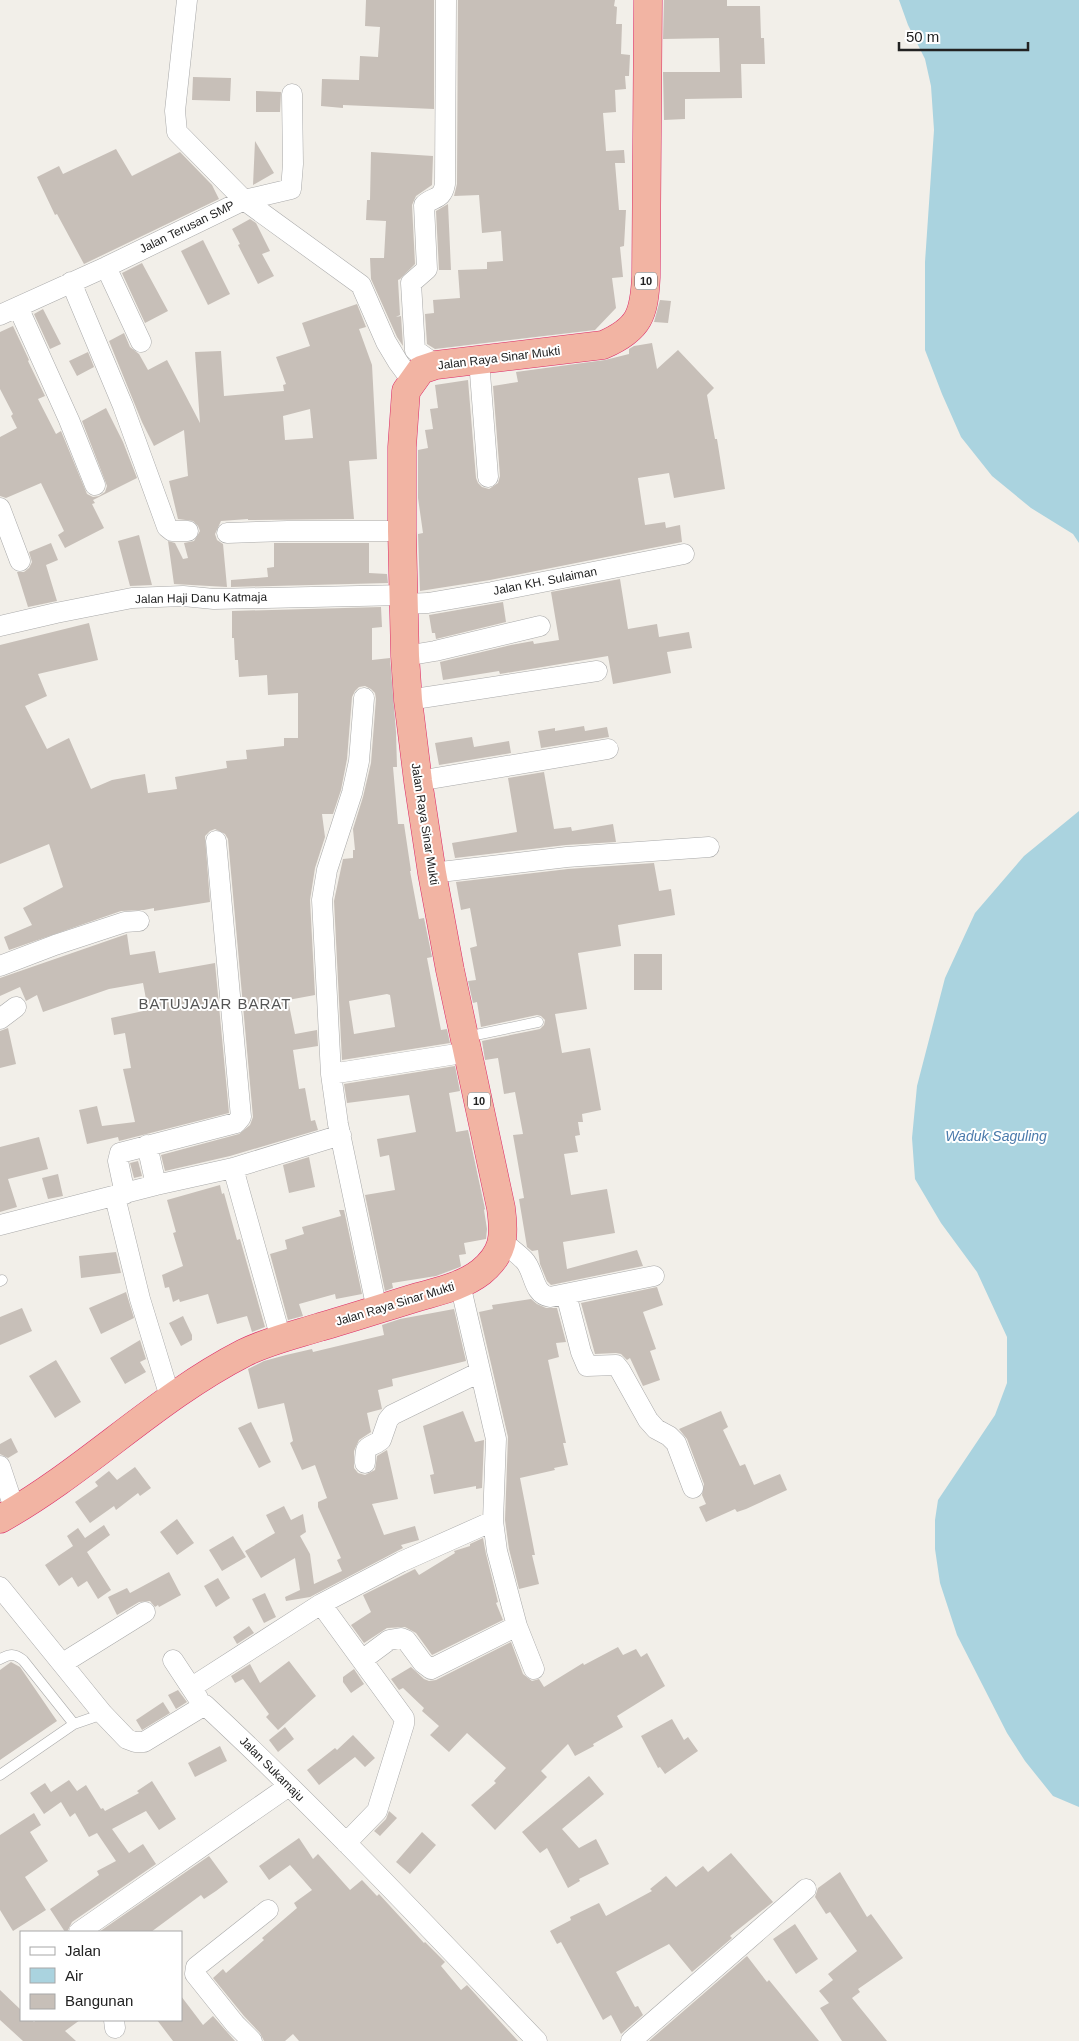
<svg xmlns="http://www.w3.org/2000/svg" width="1079" height="2041" font-family="Helvetica,sans-serif">
<rect width="100%" height="100%" fill="#f2efe9"/>
<path fill="#aad3df" d="M899 0H1079V543L1073 534 1031 508 992 476 961 437 942 394 925 350V262L934 130 931 86 925 59 908 25Z
M1079 811V1807L1053 1796 1025 1761 1007 1733 957 1635 940 1583 935 1549V1520L938 1500 995 1415 1007 1383V1337L977 1272 941 1223 915 1179 912 1138 917 1086 945 978 975 913 1024 856Z"/>
<path fill="#c7bfb8" fill-rule="evenodd" d="M366 0H434V109L343 105V108L321 106 322 79 359 80 360 56 378 57 380 27 365 26Z
M458 0H615L614 6 617 7 616 24H622L621 54 630 55 629 76H625L626 89 615 90 616 112 603 113 606 151 624 150 625 163H615L619 210H626L624 246 620 247 623 277 612 278 616 308 595 330 435 349 427 344 425 314 434 313 433 300 460 298 458 270 487 269V262L503 261 501 231 482 233 479 195 454 196 457 184Z
M664 0H727V6H760L761 38H764L765 64H741L742 98 685 99V119L664 120 663 72H720L719 38 663 39Z
M193 77 231 78 230 101 192 100Z
M256 91 281 92 280 112H256Z
M255 141 274 173 253 185Z
M116 149 132 176 180 152 212 185 219 199 84 264 57 214 55 215 37 177 59 166 63 174Z
M371 152 433 156 432 185 416 196 412 205 415 264 400 279 398 280 400 315 396 317 401 316 403 346 397 337 371 279 370 258H384L386 221 366 220 367 200H370Z
M448 204 451 270H439L436 211Z
M250 219 256 223 270 251 262 254 274 276 258 284 238 245 240 244 232 229Z
M203 240 230 294 208 305 181 251Z
M142 263 168 311 145 323 122 273Z
M660 300 671 301 668 323 654 322Z
M357 304 366 327 359 329 372 365 377 459 349 461 354 519 248 520V519L221 521 215 534 217 540 223 544 227 587 174 584 168 541 175 543 183 559 188 558 184 543 194 541 200 531 198 526 193 521 178 519 169 481 188 476 184 430 154 446 142 422 109 341 124 333 130 347 139 354 148 370 167 360 200 423 195 352 221 351 224 396 284 391 283 385 286 384 276 357 310 346 302 323ZM310 409 313 438 285 440 283 416Z
M43 309 61 344 50 349 34 314Z
M13 326 29 360 28 361 45 396 38 399 56 434 61 431 87 494 93 497 99 496 105 492 107 486 82 421 106 408 123 442 137 478 93 500 95 503 92 504 104 528 65 548 58 535 64 531 41 483 6 498 0 496V437L17 428 11 416 13 414 0 389V332Z
M652 343 657 369 678 350 714 388 707 395 715 439H717L725 489 674 498 669 473 638 478 645 525 665 522 666 528 680 525 682 542 490 580 420 591 418 534 423 533 418 498V450L428 448 425 430 433 429 430 409 438 408 435 385 468 380 476 478 478 483 482 487 489 489 498 483 500 476 493 386 518 382 516 372 605 360 629 354V349L634 346Z
M88 352 94 367 77 376 69 361Z
M139 535 152 585 130 586 118 541Z
M51 543 58 560 46 565 57 601 28 607 17 572H24L29 568 32 562 29 552Z
M274 543H369V573L387 574 388 583 231 587V580L268 577 267 568 274 567Z
M620 579 628 629 657 624 659 637 689 632 692 648 667 652 671 673 613 684 608 656 500 674 499 671 443 680 440 662 511 645 533 641 534 644 559 640 551 592Z
M503 602 506 622 436 639 435 633H432L429 615Z
M381 607 382 627 372 628V660L390 658 396 732 397 767H393L398 824H404L411 871H410L419 919 424 918 432 957 427 958 441 1030 447 1029 450 1043 342 1060 334 901 343 859 353 858V850H355L353 829 363 797 371 763 376 699 375 693 371 689 365 686 359 687 355 691 352 697 347 759 341 790 333 814H322L325 837 315 868 310 900 315 995 288 1000 295 1034 317 1030 318 1046 293 1050 299 1089 305 1088 311 1121 315 1120 318 1130 230 1156 165 1171 161 1155 239 1134 250 1125 253 1117 228 839 225 834 215 829 210 831 205 836 210 902 154 911V908L144 910 121 911 9 950 4 937 32 925 23 908 63 887 49 844 0 864V645L89 623 98 660 38 674 47 696 25 706 47 749 69 738 91 789 112 780 145 774 148 793 177 789 175 777 227 768 226 761 247 759 246 750 284 746V738H298V693L268 695 267 675 239 677 238 660H235L234 638H232V611ZM387 994 390 995 395 1027 354 1034 349 1001Z
M584 726 585 731 607 727 609 737 541 748 538 731 555 728V731Z
M472 737 474 747 509 741 511 753 439 765 435 743Z
M544 772 554 829 571 827 572 831 613 824 616 842 566 845 455 858 452 843 517 832 508 778Z
M654 863 659 891 671 889 675 915 618 925 621 946 578 953 587 1009 555 1014 562 1053 590 1048 601 1110 582 1114 583 1122H578L580 1135 575 1136 578 1152 564 1154 571 1195 607 1189 615 1233 563 1242 567 1269 637 1250 643 1266 551 1285 547 1281 540 1264 538 1250 532 1251 527 1247 519 1199 524 1198 513 1135 523 1134 515 1092 504 1094 498 1058 485 1060 482 1041 540 1029 544 1025 545 1020 541 1016 537 1015 481 1027 477 1002 473 1003 468 981 476 980 470 948 477 946 470 908 461 910 456 882 568 869Z
M127 934 130 955 155 951 159 973 215 963 229 1113 119 1141 118 1137 87 1144 79 1110 97 1106 102 1126 135 1122 123 1069 131 1068 125 1033 114 1035 111 1018 148 1010 143 983 109 989 43 1012 37 995 26 1001 20 987 0 996V978Z
M634 954H662V990H634Z
M8 1028 16 1064 0 1068V1031Z
M455 1066 460 1091 449 1093 456 1132 468 1130 485 1209 484 1210 487 1229 486 1239 464 1243 466 1254 459 1255 461 1266 460 1267 436 1276 392 1283 393 1288 385 1291 365 1195 395 1190 389 1155 380 1157 377 1139 416 1132 409 1095 347 1103 344 1084Z
M39 1137 48 1169 8 1179 17 1207 0 1212V1147Z
M309 1157 315 1187 289 1193 283 1165Z
M138 1161 142 1176 134 1178 130 1163Z
M58 1174 63 1196 48 1199 42 1178Z
M220 1185 222 1194 224 1193 237 1240 240 1239 265 1327 252 1332 247 1316 217 1324 208 1294 180 1302 179 1299 173 1302 169 1287 165 1288 162 1275 183 1266 173 1233 176 1232 167 1200Z
M339 1210H344L362 1294 336 1299 335 1294 299 1304 303 1316 288 1320 270 1254 287 1249 285 1240 304 1234 302 1227 341 1216Z
M116 1252 121 1273 81 1278 79 1256Z
M657 1287 663 1305 643 1312 656 1349 650 1351 660 1380 643 1386 630 1358 627 1360 621 1354 616 1353 595 1354 581 1303Z
M126 1292 134 1318 101 1334 89 1308Z
M531 1299 537 1304 546 1308H557L566 1342 556 1343 559 1357 548 1360 566 1443H563L568 1465 554 1468 555 1470 520 1478 535 1555H532L539 1584 519 1589 509 1549 505 1520 508 1437 479 1312 493 1309 492 1305Z
M22 1308 32 1331 0 1345V1317Z
M454 1309 466 1361 392 1379 393 1386 378 1390 382 1409 367 1413 371 1432 359 1440 354 1451V1468L358 1473 365 1475 375 1470 377 1456 387 1450 398 1499 372 1504 384 1535 415 1526 419 1540 401 1545 403 1548 310 1597 286 1601 285 1597 300 1590 295 1558 261 1578 245 1551 275 1533 266 1515 284 1506 291 1520 303 1514 306 1532 300 1536 310 1554 314 1584 342 1571 337 1560 341 1558 318 1507V1502L327 1498 315 1465 302 1470 290 1443 293 1441 284 1403 258 1409 248 1369 264 1361 286 1355 312 1349 313 1352 384 1335 382 1325 400 1319Z
M183 1316 192 1335V1340L181 1346 169 1323Z
M140 1340 146 1359 140 1362 146 1372 125 1384 110 1358Z
M56 1360 81 1402 55 1418 29 1376Z
M463 1411 475 1442 484 1440 482 1488 476 1489V1486L434 1494 430 1475 434 1474 423 1426Z
M721 1411 728 1427 723 1430 740 1466 745 1464 754 1485 780 1474 787 1490 746 1509 737 1512 735 1509 706 1522 699 1507 706 1504 702 1495 704 1484 687 1439 679 1429Z
M251 1422 271 1462 259 1468 238 1428Z
M11 1438 18 1452 8 1458 0 1454V1444Z
M135 1467 151 1488 140 1496 138 1493 116 1510 114 1506 90 1523 75 1502 98 1486 95 1482 109 1471 117 1480Z
M177 1519 194 1543 177 1555 160 1532Z
M104 1525 110 1535 87 1552 111 1590 98 1599 87 1581 78 1587 72 1577 59 1586 45 1565 73 1546 67 1536 78 1528 85 1538Z
M233 1536 246 1557 222 1571 209 1550Z
M483 1538 486 1554 498 1602 496 1603 503 1620 432 1655 416 1633 405 1627 387 1628 364 1643 351 1625 371 1612 363 1595 415 1569 419 1575 455 1553 454 1551 470 1546V1544Z
M169 1572 181 1595 159 1607 158 1605 155 1607 150 1601 139 1602 117 1615 108 1597 127 1588 130 1593Z
M218 1578 230 1598 216 1607 204 1586Z
M265 1593 276 1617 264 1623 252 1599Z
M249 1626 254 1633 237 1644 233 1637Z
M511 1642 523 1674 532 1681 539 1679 544 1687 583 1663 584 1665 618 1647 623 1655 636 1649 641 1657 647 1653 665 1686 617 1716 623 1727 593 1744 594 1746 575 1756 568 1744 541 1771 547 1777 495 1830 471 1805 496 1783 494 1781 506 1768 467 1733 449 1752 430 1735 439 1726 422 1711 424 1708 403 1688 399 1690 391 1679 411 1667 424 1679 429 1681 436 1680Z
M289 1661 316 1696 278 1730 266 1717 269 1714 243 1679 235 1683 231 1676 250 1664 260 1683Z
M11 1662 20 1667 57 1721 0 1760V1670Z
M354 1669 364 1684 351 1693 343 1682V1677Z
M178 1690 187 1702 176 1709 168 1695Z
M163 1702 170 1713 142 1730 136 1720Z
M672 1719 684 1740 688 1737 698 1751 665 1774 660 1767 658 1768 641 1736Z
M285 1727 294 1739 278 1752 269 1740Z
M353 1735 375 1758 365 1767 355 1757 319 1785 307 1770 335 1748 337 1750Z
M220 1746 227 1761 195 1777 188 1763Z
M589 1776 604 1794 562 1829 579 1848 596 1839 609 1864 579 1879 580 1881 568 1888 547 1848 540 1853 522 1832Z
M69 1780 77 1791 86 1785 101 1809 103 1808 105 1811 139 1793 137 1791 152 1781 176 1819 159 1830 146 1811 112 1829 129 1853 143 1844 156 1864 72 1922 67 1932H65L50 1909 99 1875 97 1871 116 1861 97 1833 89 1837 75 1813 70 1817 61 1802 44 1814 30 1793 45 1783 51 1792Z
M389 1811 397 1818 380 1836 374 1831 386 1819Z
M34 1813 41 1825 30 1832 48 1861 25 1877 46 1910 13 1931 0 1910V1835Z
M422 1832 436 1845 410 1874 396 1862Z
M299 1838 313 1859 318 1854 350 1890 362 1880 377 1896 379 1894 424 1943 425 1942 445 1962 441 1966 461 1990 467 1985 518 2041H299L293 2034 285 2041H264L260 2033 244 2016 213 1978 223 1969 226 1973 264 1940 262 1938 297 1908 294 1903 312 1890 290 1865 269 1880 259 1866Z
M731 1853 773 1902 730 1936 732 1938 692 1972 669 1944 616 1972 635 2007 638 2006 643 2015 621 2034 611 2015 603 2020 561 1942 557 1944 550 1931 571 1920 570 1917 599 1903 606 1916 652 1891 650 1889 666 1876 676 1887 703 1866 708 1872Z
M209 1856 228 1882 216 1891 204 1899 201 1895 151 1932H99Z
M840 1872 867 1917 871 1914 903 1958 858 1989 860 1992 852 1998 887 2041H842L820 2008 829 2003 819 1991 833 1980 828 1974 857 1951 830 1912 826 1914 815 1897 818 1888Z
M795 1924 818 1959 796 1974 773 1939Z
M747 1956 767 1982 769 1980 819 2041H649Z
M0 1990 21 2010V2020H32L34 2022 36 2020H80L65 2031 76 2041H23L0 2020Z
M181 1996 203 2025 213 2016 235 2041H173L157 2020H181Z"/>
<g fill="none" stroke-linecap="round" stroke-linejoin="round">
<defs>
<path id="service" d="M466 1037 538 1022
M0 1281 2 1280
M0 1659C10 1654 14 1653 23 1660L74 1724
M0 1775 74 1724 103 1714"/>
<path id="minor" d="M187 0 175 111 177 132 244 200 361 285 386 342 398 362 412 381
M106 267 141 342
M71 282 123 406 167 527 172 531H188
M18 307 69 420 95 485
M0 315 106 267 244 200 291 189 293 164 292 94
M479 360 488 477
M436 365 415 350 411 283 427 269 424 205C433 196 442 201 445 184L446 0
M0 508 20 561
M227 533 288 531H402
M405 604 428 603 492 592 684 554
M0 626 56 613 132 598 183 596 214 599 405 595
M405 656 435 651 540 626
M364 698 359 761 352 793 327 870 322 900 331 1074 338 1124 377 1310
M408 700 597 671
M418 781 608 749
M432 873 567 857 709 847
M0 966 55 945 125 922 139 921
M0 1019 16 1007
M331 1074 469 1052
M147 1145 156 1185
M233 1168 281 1339
M125 1194 118 1161 120 1153 236 1123 241 1117 216 841
M115 1197 140 1299 170 1397
M0 1225 156 1185 233 1168 341 1135
M503 1242C510 1248 518 1254 524 1260 535 1271 532 1294 550 1297L654 1276
M460 1284 496 1439 493 1521 497 1551 517 1626 534 1669
M566 1294 581 1352 587 1366 616 1365 620 1370 648 1420 656 1429 669 1436 676 1443 693 1488
M365 1463C365 1442 368 1450 381 1440L388 1420 392 1415 480 1372
M0 1466 15 1511
M0 1587 103 1714 127 1739 135 1742H144L205 1705C320 1812 428 1927 537 2041
M321 1604 404 1718V1724L377 1811 346 1843
M173 1660 198 1698
M362 1660 389 1640 401 1638 406 1640 423 1663 431 1669 517 1626
M63 1663 145 1612
M192 1687 321 1604 401 1562 493 1521
M79 1932 289 1786
M114 2020 115 2028
M252 2041 235 2024 195 1974 196 1967 268 1910
M631 2041 806 1889"/>
<path id="trunk" d="M0 1519C86 1471 156 1398 244 1353 268 1341 294 1335 320 1327 352 1318 385 1307 418 1297 439 1291 463 1286 481 1272 504 1253 505 1237 501 1208L450 970 432 873 418 781 408 700 405 656 402 531V447L406 391 421 370 436 365 603 345C640 329 644 314 646 277L648 0"/>
</defs>
<use href="#service" stroke="#a9a9a9" stroke-width="11"/>
<use href="#minor" stroke="#a9a9a9" stroke-width="21"/>
<use href="#trunk" stroke="#dc2a67" stroke-width="29"/>
<use href="#service" stroke="#fff" stroke-width="10"/>
<use href="#minor" stroke="#fff" stroke-width="20"/>
<use href="#trunk" stroke="#f2b4a3" stroke-width="28"/>
</g>
<g text-anchor="middle" dominant-baseline="central" stroke-width="4" stroke-linejoin="round" paint-order="stroke">
<g fill="#fff" stroke="#646464" stroke-width="1">
<rect x="635" y="272.5" width="22" height="17" rx="4"/>
<rect x="468" y="1092.5" width="22" height="17" rx="4"/>
</g>
<g font-size="11" font-weight="bold" fill="#222">
<text x="646" y="281">10</text>
<text x="479" y="1101">10</text>
</g>
<g font-size="12" fill="#222" stroke="#fff">
<text transform="translate(187 227) rotate(-26)">Jalan Terusan SMP</text>
<text transform="translate(499 358) rotate(-7)">Jalan Raya Sinar Mukti</text>
<text transform="translate(545 581) rotate(-11)">Jalan KH. Sulaiman</text>
<text transform="translate(201 598) rotate(-1)">Jalan Haji Danu Katmaja</text>
<text transform="translate(425 824) rotate(81)">Jalan Raya Sinar Mukti</text>
<text transform="translate(395 1304) rotate(-17)">Jalan Raya Sinar Mukti</text>
<text transform="translate(272 1769) rotate(45)">Jalan Sukamaju</text>
</g>
<g font-size="14" font-style="italic" fill="#4a7aab" stroke="#fff">
<text x="996" y="1136">Waduk Saguling</text>
</g>
<g font-size="15" letter-spacing="1" fill="#555" stroke="#fff">
<text x="215" y="1003">BATUJAJAR BARAT</text>
</g>
</g>
<rect x="20" y="1931" width="162" height="90" fill="#ffffff" stroke="#a7a7a7"/>
<rect x="30" y="1947" width="25" height="8" fill="#ffffff" stroke="#a7a7a7"/>
<text x="65" y="1956" font-size="15" fill="#222222">Jalan</text>
<rect x="30" y="1968" width="25" height="15" fill="#aad3df" stroke="#a7a7a7"/>
<text x="65" y="1981" font-size="15" fill="#222222">Air</text>
<rect x="30" y="1994" width="25" height="15" fill="#c7bfb8" stroke="#a7a7a7"/>
<text x="65" y="2006" font-size="15" fill="#222222">Bangunan</text>
<path d="M899 42v8h129v-8" fill="none" stroke="#222222" stroke-width="2.5"/>
<text x="906" y="42" font-size="15" fill="#222222" stroke="#ffffff" stroke-width="4" paint-order="stroke">50 m</text>
</svg>
